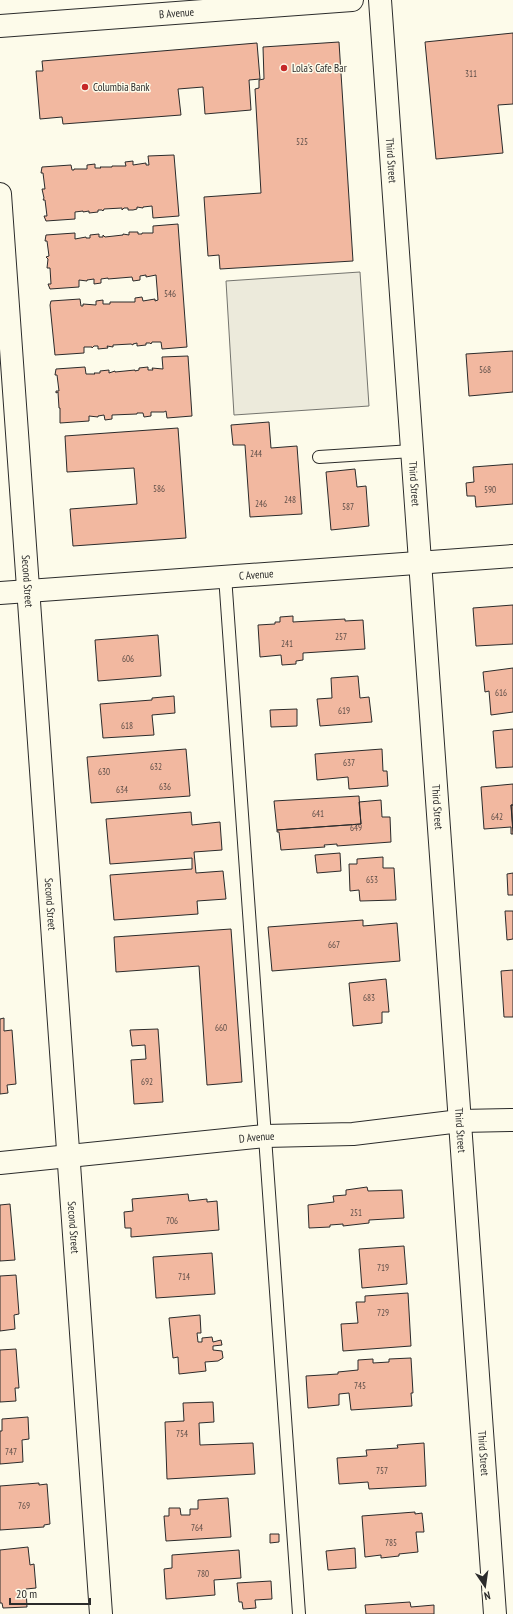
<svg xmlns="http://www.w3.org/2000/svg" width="513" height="1614" font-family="'PT Sans Narrow',sans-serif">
<rect width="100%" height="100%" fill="#fdfbea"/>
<path fill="#eceadb" stroke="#74746e" d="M360 272 369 406 234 415 226 281Z"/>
<path fill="#f2b8a0" stroke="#2b2b2b" d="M513 33V104L498 105 503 153 436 159 425 42Z
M339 42 353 261 220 269 219 255 208 256 204 197 261 193 255 89 259 88V80L264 79 263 47Z
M257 43 260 79 249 80 251 110 205 114 203 87 178 89 181 115 63 124 62 117 40 119 36 71H43L42 61Z
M174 155 179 216 153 218 152 206 143 207V208L137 207V209L133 210H128V208H124L122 210V208L104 209 103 211 102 210H98V212L89 213V211L83 212V211L75 212V219L46 221 44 216H47L45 200H43L44 198 42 189H45L43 173H41L42 167 71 165 72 170H74V169H87V165L95 164V168H101L100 167H112V166H126L125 162 133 161V165L146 163V165H149L148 156Z
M178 224 187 347 162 349 161 342H152L151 344 150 343H146V345L137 346V343L133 344V345L131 344 113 345V347L107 346 108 348 98 349V346H94L92 348V347H84V353L55 355 50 305 51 301 80 299 81 306H83V304L96 305V301L103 300V304H110V302H135V298L142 297 143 301 155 299V301L158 300 156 275 146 277V275L140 276V280L133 281 132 277 108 279V278L101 279V283L94 284V279L87 280V281L79 280V287L50 289 48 284H51L50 268H47L48 259 46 257 49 256 47 241H45L46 235 75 233V239L86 237V238H90V235L99 234V237H103V235L105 237 123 235V234L129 235V232H138V234H142V233H153V226Z
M513 351V392L469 396 466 354Z
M188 356 192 416 167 418 166 411 164 412H151V416L144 417 143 413H137V414L112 415V419L105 420 104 415 98 416V417L89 416V421L60 423V408H59L58 392 56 393V391H59L57 375H55L56 369 85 367 86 374H95L94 373H100V371L109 370V373L115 371V372L135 370V371L139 370V368L148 367V370H153L152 368 163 369 162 357Z
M269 422 271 448 297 446 302 514 250 517 245 445H233L231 425Z
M178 428 186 538 73 546 70 509 137 504 134 468 67 472 65 436Z
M513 464V504L476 507 475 496H467L466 483 474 482 473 467Z
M355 469 357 487 366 486 369 526 331 530 326 472Z
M513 605V644L476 646 473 608Z
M293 616V622L345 619V621L363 620 365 649 303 653V660L296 661V664L282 665 281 655 260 657 258 625 275 624V622H280V617Z
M158 635 161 676 98 681 95 640Z
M513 668V712L491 715 489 691 485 692 483 672Z
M358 676 360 698 369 697 372 722 320 726 317 699 332 698 331 678Z
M174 696 175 713 152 715 154 735 103 738 100 704 152 700V698Z
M297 709V726L271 727 270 710Z
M513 729V767L496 768 493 731Z
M186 749 190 796 91 803 87 757Z
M382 749 383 771H387L388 786 349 789 348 777 317 780 315 754Z
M513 784V805H511L513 834H511V827L484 829 481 787Z
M359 796 361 824 277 830 274 801Z
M381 800 382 817H390L391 842 337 846V844L324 845 325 847 281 850 279 832H277V830L361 824 359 802Z
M511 805H513V828Z
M191 812 192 825 220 822 222 850 194 852 196 873 223 871 226 899 197 901 198 914 114 920 110 875 192 869V858L110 864 106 819Z
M340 853 341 871 317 873 315 855Z
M383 857V868H394L396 900 360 901 359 890 350 891 349 864H357V859Z
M513 873V895H508L507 874Z
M505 911H513V939L507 940Z
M363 920V926L397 923 400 961 272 971 268 927Z
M231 929 242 1082 207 1085 199 966 116 972 114 937Z
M513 970V1017H504L501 971Z
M386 979 389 1012H382V1023L353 1026 349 983Z
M4 1018V1031L12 1030 16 1084 7 1085 8 1093 0 1094V1019Z
M158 1029 163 1102 134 1104 131 1060 146 1059 145 1045 132 1046 130 1030Z
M367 1187 368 1191 402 1190 404 1218 369 1220V1223L343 1226V1224L330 1225V1227L309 1228 308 1205 334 1202 333 1196 346 1195V1190Z
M188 1194 189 1201 207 1199V1202L217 1201 219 1230 131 1237V1228H125L124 1212 133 1211 132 1199Z
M10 1204 15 1260 0 1261V1205Z
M404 1246 407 1284 362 1288 359 1249Z
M212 1253 215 1294 156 1298 153 1257Z
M16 1275 19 1314 14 1315 15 1329 0 1331V1276Z
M408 1293 411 1346 343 1351 341 1324 358 1323 356 1302H365V1296Z
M200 1315 201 1333H197L198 1342H202V1338L212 1337 213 1342 221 1340 222 1345 213 1346V1350L222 1351 223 1358 218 1361 205 1362 206 1371 179 1374 178 1357 173 1358 169 1318Z
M16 1349 19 1388H15L16 1401 0 1402V1350Z
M411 1358 413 1393H411L412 1406 351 1410 349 1393 339 1394V1405L308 1408 306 1376 338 1374V1372L358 1370V1360L373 1359V1363L389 1362V1359Z
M213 1402 214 1422 199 1423 200 1445 253 1443 255 1474 167 1479 165 1422 184 1421 183 1403Z
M28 1417 29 1439 22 1440 23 1462 0 1464V1431H2V1419Z
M424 1443 426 1486 369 1489 368 1482 339 1484 337 1458 367 1456 366 1450 398 1448 397 1445Z
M39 1483V1485L47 1484 50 1524 44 1525V1527L0 1530V1486Z
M228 1498 231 1537 166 1541 164 1516H169V1508H180L181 1515H190V1509H198V1500Z
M415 1512V1514L422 1513 424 1532H416L418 1552 399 1554V1556L381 1558V1555L365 1557 362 1516Z
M270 1534H279V1542L270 1543Z
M28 1547 30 1565 34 1564 36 1588 26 1589 27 1607 3 1608 2 1603H0V1550Z
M355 1548 356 1568 328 1570 326 1551Z
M239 1550 241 1578 214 1580 215 1595 166 1599 164 1569 172 1568V1555Z
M271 1581 272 1599 255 1600 256 1608 243 1609 242 1602H239L237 1583Z
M410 1602 411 1607 434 1605V1614H366L365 1605Z"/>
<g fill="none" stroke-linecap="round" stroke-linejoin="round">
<defs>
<path id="lane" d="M319 457 412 451
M225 576 299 1614"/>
<g id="street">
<path id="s1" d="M380 0 495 1614"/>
<path id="s2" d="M0 194 101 1614"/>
<path id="s3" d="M0 593 513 556"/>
<path id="s4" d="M0 1163 265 1136 353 1134 460 1121 513 1120"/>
</g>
<g id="secondary">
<path id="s5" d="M0 26 352 0"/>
</g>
</defs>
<use href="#lane" stroke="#2b2b2b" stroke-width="14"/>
<use href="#street" stroke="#2b2b2b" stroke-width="24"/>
<use href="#secondary" stroke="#2b2b2b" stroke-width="24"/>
<use href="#lane" stroke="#fdfbea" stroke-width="12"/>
<use href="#street" stroke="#fdfbea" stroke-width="22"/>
<use href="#secondary" stroke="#fdfbea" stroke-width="22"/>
</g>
<g fill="#c62828" stroke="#fdfbea" stroke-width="1.5">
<circle cx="284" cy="68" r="4"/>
<circle cx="85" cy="87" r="4"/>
</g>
<g text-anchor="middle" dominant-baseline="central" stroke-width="3" stroke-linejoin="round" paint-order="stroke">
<g font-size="9" fill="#5d4e48">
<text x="471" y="73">311</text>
<text x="302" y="141">525</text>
<text x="170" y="293">546</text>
<text x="485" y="369">568</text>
<text x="256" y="453">244</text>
<text x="159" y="488">586</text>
<text x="490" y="489">590</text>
<text x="290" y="499">248</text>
<text x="261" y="503">246</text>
<text x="348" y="506">587</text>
<text x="341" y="636">257</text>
<text x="287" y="643">241</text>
<text x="128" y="658">606</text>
<text x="501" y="692">616</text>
<text x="344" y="710">619</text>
<text x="127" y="725">618</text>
<text x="349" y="762">637</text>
<text x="156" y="766">632</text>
<text x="104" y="771">630</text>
<text x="165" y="786">636</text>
<text x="122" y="789">634</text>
<text x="318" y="813">641</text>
<text x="497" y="816">642</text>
<text x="356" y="827">649</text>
<text x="372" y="879">653</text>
<text x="334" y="944">667</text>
<text x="369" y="997">683</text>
<text x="221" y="1027">660</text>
<text x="147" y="1081">692</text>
<text x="356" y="1212">251</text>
<text x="172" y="1220">706</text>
<text x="383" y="1267">719</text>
<text x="184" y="1276">714</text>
<text x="383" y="1312">729</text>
<text x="360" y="1385">745</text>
<text x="182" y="1433">754</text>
<text x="11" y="1451">747</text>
<text x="382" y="1470">757</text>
<text x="24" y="1505">769</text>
<text x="197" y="1527">764</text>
<text x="391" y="1542">785</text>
<text x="203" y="1573">780</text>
</g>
<g font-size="11" fill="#2b2b2b" stroke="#fdfbea">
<text stroke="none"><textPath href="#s5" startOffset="177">B Avenue</textPath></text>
<text stroke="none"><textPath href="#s1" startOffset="161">Third Street</textPath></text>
<text stroke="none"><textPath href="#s1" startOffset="485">Third Street</textPath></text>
<text stroke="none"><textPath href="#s3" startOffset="257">C Avenue</textPath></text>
<text stroke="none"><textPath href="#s2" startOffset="388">Second Street</textPath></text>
<text stroke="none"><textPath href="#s1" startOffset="809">Third Street</textPath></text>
<text stroke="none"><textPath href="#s2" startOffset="712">Second Street</textPath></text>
<text stroke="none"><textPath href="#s1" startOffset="1133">Third Street</textPath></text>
<text stroke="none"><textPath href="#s4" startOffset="258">D Avenue</textPath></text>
<text stroke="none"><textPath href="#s2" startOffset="1036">Second Street</textPath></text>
<text stroke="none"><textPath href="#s1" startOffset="1457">Third Street</textPath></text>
</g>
<g font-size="11" fill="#2b2b2b" stroke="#fdfbea" text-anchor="start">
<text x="292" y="68">Lola's Cafe Bar</text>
<text x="93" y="87">Columbia Bank</text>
</g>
</g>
<g transform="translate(485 1586) rotate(167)" stroke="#fdfbea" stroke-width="3" paint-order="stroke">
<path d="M0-3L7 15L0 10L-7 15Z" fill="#2b2b2b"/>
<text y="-6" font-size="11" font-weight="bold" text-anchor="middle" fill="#2b2b2b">N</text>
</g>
<path d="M10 1598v6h80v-6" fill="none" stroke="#2b2b2b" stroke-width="2"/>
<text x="16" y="1598" font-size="12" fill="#2b2b2b" stroke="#fdfbea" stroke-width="3" paint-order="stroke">20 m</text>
</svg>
